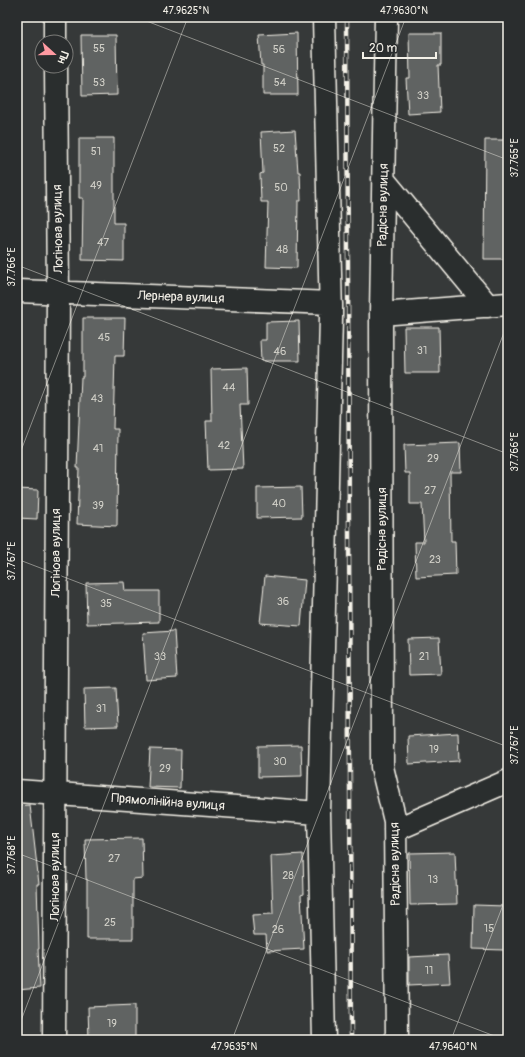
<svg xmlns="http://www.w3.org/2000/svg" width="525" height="1057" font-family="Pangolin,sans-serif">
<rect width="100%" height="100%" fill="#363939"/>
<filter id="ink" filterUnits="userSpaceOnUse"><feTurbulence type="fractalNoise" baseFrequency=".025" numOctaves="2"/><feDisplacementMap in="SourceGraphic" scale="8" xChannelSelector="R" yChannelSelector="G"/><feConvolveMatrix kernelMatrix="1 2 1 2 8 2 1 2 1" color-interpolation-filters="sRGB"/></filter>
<g filter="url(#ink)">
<path fill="#616362" stroke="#f4f1e8" d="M297 33 298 95H263V65H261L259 35Z
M409 33H441V65H438L440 112 408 114 406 78H410Z
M81 35H116L117 95 82 96Z
M295 130 298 172H300L301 201H298L297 268 266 267 268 202H261L260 174 263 173 261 132Z
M79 138H114V223H124V261L82 260 83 198H79Z
M485 140H508V259H484Z
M83 318H125L124 356H115L113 429H118L117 526 77 524 79 468H77L81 377H83Z
M299 321 300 361H261L260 340H266V322Z
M404 327H439L440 373H405Z
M247 368 248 405H240L243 469 208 470 206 421H212L211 369Z
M460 443 461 472H450L451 541H455L456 575 416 577 415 542H424L422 504H410V473H405L404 445Z
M301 487 302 517 257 518V488Z
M17 489 38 490 37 519 17 518Z
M265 576 305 580 301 626 260 623Z
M124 582 125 591H159V622L87 624 86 583Z
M174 631 177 678 146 680 143 633Z
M439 638 441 674 409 675 408 639Z
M116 688 118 726 85 727 84 689Z
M458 733 459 761 409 764 408 736Z
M301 745 302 776 258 777V746Z
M150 749 181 750 180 788 148 787Z
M30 805 39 884H37L39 949H38L40 988 17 990V806Z
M142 838 143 878 133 879V939H87V879H86L85 839Z
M455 852 457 904 410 905 409 853Z
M303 854 304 894 301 895 304 949 267 951 266 935H254L252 915 273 914 271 856Z
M474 905 506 906 504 950 473 949Z
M448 955 450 983 409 985V957Z
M135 1005V1040H89L88 1007Z"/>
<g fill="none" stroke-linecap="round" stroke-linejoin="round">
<defs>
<path id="minor" d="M55 17V42
M324 17 331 317 319 813 324 1040
M386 17 381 314 382 767 395 821 397 1040
M383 179 488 306
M17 291 331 303V317
M381 314 508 304
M17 791 319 813
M395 830 508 781
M54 1040 58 293 56 66"/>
</defs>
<use href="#minor" stroke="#f4f1e8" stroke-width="25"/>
<use href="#minor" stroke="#2a2d2e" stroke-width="22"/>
<defs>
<path id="rail" d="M347 17 351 1040"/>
</defs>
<use href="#rail" stroke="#f4f1e8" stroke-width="4.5"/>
<use href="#rail" stroke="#2a2d2e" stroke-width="3" stroke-dasharray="9" stroke-linecap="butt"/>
</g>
</g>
<path fill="none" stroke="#f4f1e8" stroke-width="1" stroke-opacity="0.45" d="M136 17 508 160M17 265 508 454M17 461 188 17M17 559 508 747M17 853 505 1040M17 1031 406 17M232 1040 508 322M451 1040 508 892"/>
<g text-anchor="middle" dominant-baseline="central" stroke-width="3" stroke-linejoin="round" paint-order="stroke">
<g font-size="11" fill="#cfcec6">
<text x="99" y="48">55</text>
<text x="279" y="49">56</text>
<text x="99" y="82">53</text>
<text x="280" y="82">54</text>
<text x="423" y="95">33</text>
<text x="279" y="148">52</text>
<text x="96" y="151">51</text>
<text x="96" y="185">49</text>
<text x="281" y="187">50</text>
<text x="103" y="242">47</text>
<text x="282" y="249">48</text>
<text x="104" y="337">45</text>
<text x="422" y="350">31</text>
<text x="280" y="351">46</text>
<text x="229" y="387">44</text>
<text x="97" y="398">43</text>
<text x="224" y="445">42</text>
<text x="98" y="448">41</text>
<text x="433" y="458">29</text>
<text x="430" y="490">27</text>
<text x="279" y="503">40</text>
<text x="98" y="505">39</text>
<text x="435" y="559">23</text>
<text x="283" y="601">36</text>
<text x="106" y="603">35</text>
<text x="160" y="656">33</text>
<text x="424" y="656">21</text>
<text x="101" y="708">31</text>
<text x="434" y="749">19</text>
<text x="280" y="761">30</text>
<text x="165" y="768">29</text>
<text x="114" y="858">27</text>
<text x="288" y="875">28</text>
<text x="433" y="879">13</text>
<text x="110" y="922">25</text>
<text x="489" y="928">15</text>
<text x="278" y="929">26</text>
<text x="429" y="970">11</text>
<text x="112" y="1023">19</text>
</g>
<g font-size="13" fill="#f4f1e8" stroke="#2a2d2e">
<text transform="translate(383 205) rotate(-89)">Радісна вулиця</text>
<text transform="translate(58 229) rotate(-91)">Логінова вулиця</text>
<text transform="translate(181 297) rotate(2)">Лернера вулиця</text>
<text transform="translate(382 529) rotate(-90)">Радісна вулиця</text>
<text transform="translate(56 553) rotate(-90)">Логінова вулиця</text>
<text transform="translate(168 802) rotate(4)">Прямолінійна вулиця</text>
<text transform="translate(395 864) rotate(-91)">Радісна вулиця</text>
<text transform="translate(55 877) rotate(-90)">Логінова вулиця</text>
</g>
</g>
<rect width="525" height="1057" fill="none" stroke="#2a2d2e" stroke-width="44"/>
<g transform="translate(54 54) rotate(111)"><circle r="19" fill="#2a2d2e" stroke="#7b7b78"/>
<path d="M0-3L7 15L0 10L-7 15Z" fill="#ff9aa2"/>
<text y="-6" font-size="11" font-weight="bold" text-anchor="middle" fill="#f4f1e8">Пн</text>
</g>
<path d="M363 52v6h73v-6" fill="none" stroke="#f4f1e8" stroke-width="2"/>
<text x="369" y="52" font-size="12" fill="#f4f1e8" stroke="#2a2d2e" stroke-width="3" paint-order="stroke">20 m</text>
<rect x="22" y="22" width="481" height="1013" fill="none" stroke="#f4f1e8" stroke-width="1.5"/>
<g font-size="10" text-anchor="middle" fill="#f4f1e8">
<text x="186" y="14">47.9625°N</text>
<text x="404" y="14">47.9630°N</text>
<text transform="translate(514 158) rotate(-90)" y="4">37.765°E</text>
<text transform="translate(11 267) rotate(-90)" y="4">37.766°E</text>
<text transform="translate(514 452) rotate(-90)" y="4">37.766°E</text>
<text transform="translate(11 561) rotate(-90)" y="4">37.767°E</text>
<text transform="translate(514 745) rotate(-90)" y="4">37.767°E</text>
<text transform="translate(11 855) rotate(-90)" y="4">37.768°E</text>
<text x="234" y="1050">47.9635°N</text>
<text x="453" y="1050">47.9640°N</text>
</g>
</svg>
